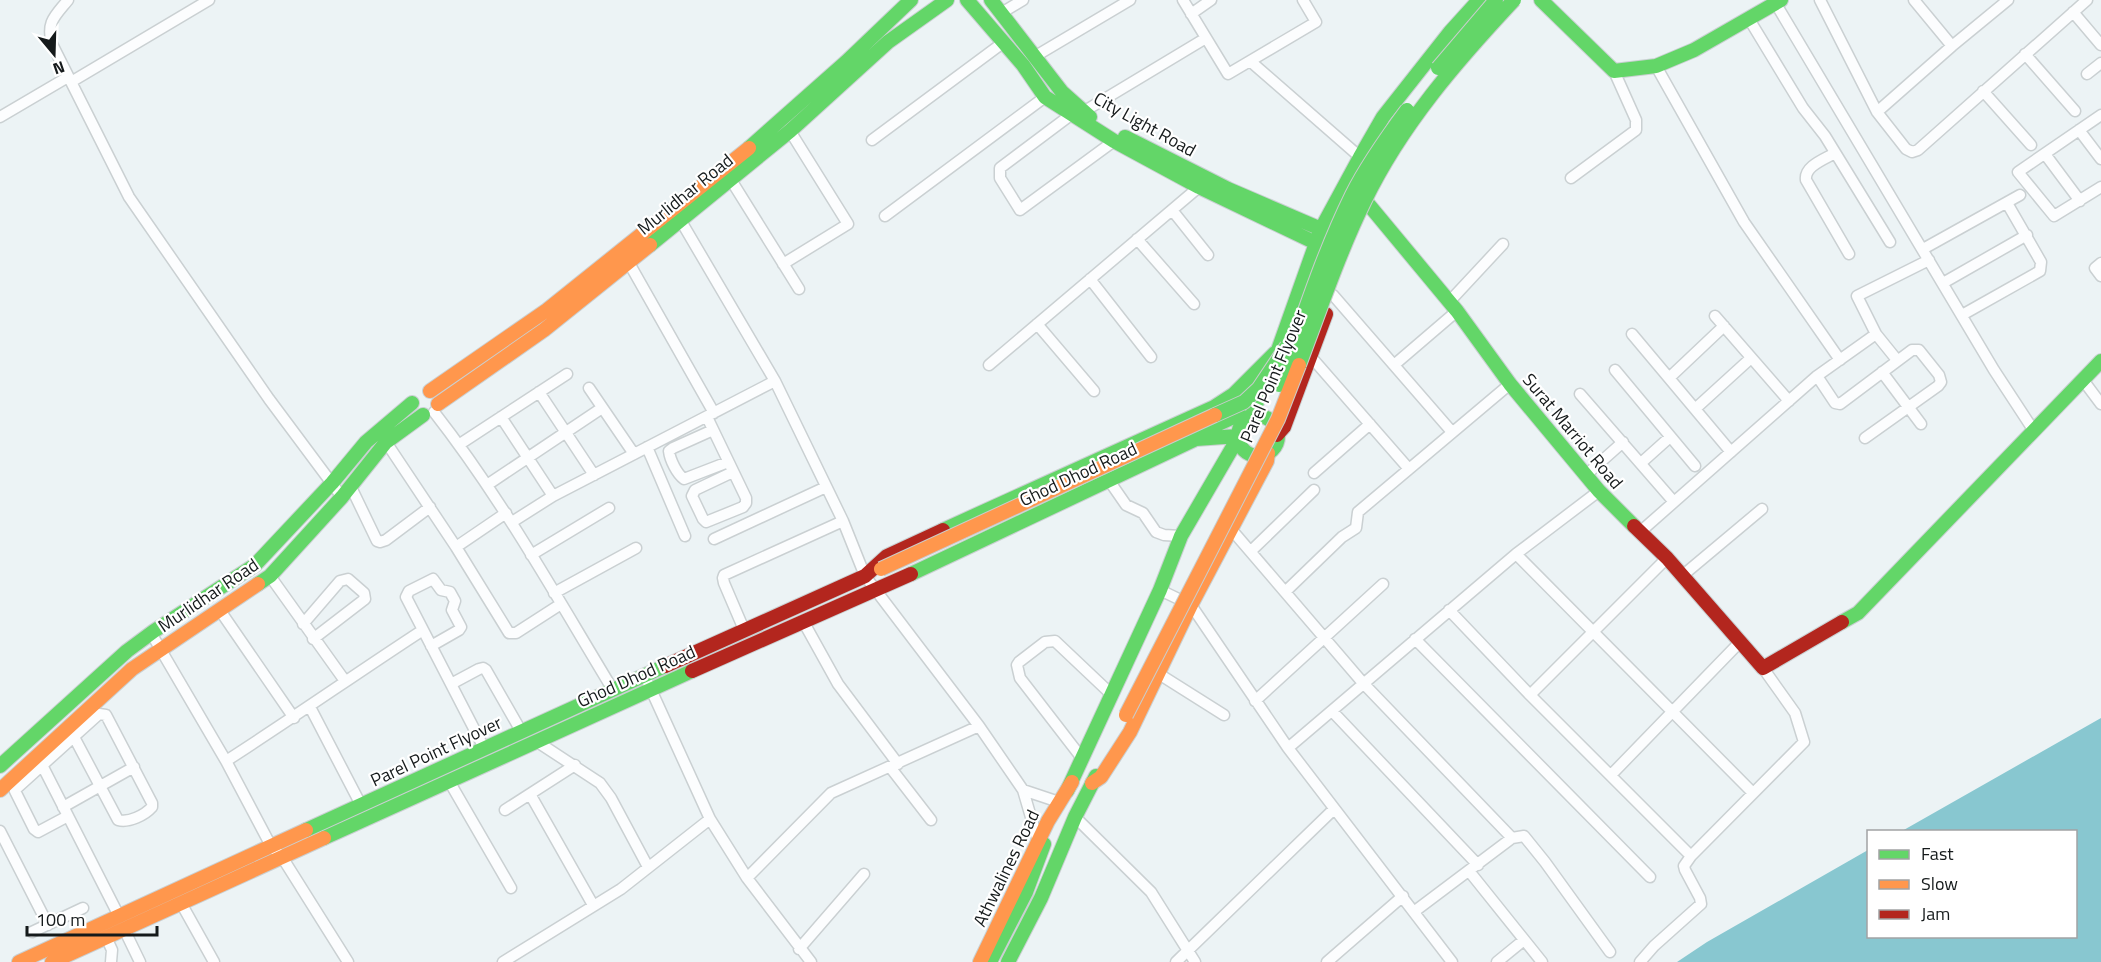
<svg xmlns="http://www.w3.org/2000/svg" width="2101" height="962" font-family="'Titillium Web',sans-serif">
<rect width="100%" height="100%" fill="#ecf3f5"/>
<path fill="#88c7d0" d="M2101 718V962H1677L1707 942 1868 850V936H2076V832L1902 831Z"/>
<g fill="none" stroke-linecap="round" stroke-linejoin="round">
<defs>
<path id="street" d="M68 0C55 16 46 22 52 44L129 197 269 399 342 497
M1183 0 1228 74 1250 61
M1303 0 1316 22 1250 61 1360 157
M1820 0 1877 112 1906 149 1912 152 1918 150 2087 0
M1914 0 1952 46
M1776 4 1994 370 2034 431
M1003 12 1023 0
M2073 12 2101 45
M1191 14 1211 0
M1749 19 1803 108 1825 136 1890 242
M2025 54 2075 111
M1034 57 1130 0
M1656 66 1744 222 1840 360
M2087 74 2101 63
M71 82 209 0
M1983 91 2031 145
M1076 111 1000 168V178L1020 210 1114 141
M1083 112 1206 38
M1877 112 1952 46 2008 0
M2101 115 2018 172 2054 216 2101 187
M0 117 68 77
M2079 130 2101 159
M872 140 1004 42
M1835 153C1825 159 1804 166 1806 180L1849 254
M2045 154 2080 201
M1571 178 1636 130V120L1614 71
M731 180 799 289
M1172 210 1208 255
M678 216 775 381 843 521 865 576 979 726 1023 790
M885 216 1045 97
M1137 239 1194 304
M1923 249 2020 195
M629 263 714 413
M2101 263 2095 268 2101 276
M783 264 848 224 790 131
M1090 279 1151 357
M1943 283 2027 235
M1333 295 1452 432
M1449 302 1503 244
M1962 315 2040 271 2041 262 2007 203
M1715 316 1789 401
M1037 324 1094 391
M1632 334 1731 452
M1876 334 1897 360
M1312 358 1409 469
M989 365 1199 187
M1394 365 1457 311
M1615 370 1695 466
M1882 372 1921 424
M1817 376 1835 403 1840 404 1912 350H1919L1939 375 1941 382 1938 386 1865 438
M1669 378 1724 326
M2083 380 2101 404
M589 388 634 454
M539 392 594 475
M1580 394 1674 502
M1695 409 1751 358
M434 412C502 499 556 596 613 690
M501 417 553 496
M707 417 746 498V503L743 507 706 522 703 519 692 496 695 490 733 472
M713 430 673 448 669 451C670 460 677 474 684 479L728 462
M386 442 456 547 509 633H516L561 604
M460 444 567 374
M647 447 685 536
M1641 463 1670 437
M1314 473 1370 424
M1586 475 1623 442
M1108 479 1126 505 1143 513 1156 532 1164 535 1181 536
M350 485 377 541 380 542 386 540 430 507
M487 485 599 410
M512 522 553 496 775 381
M1231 529 1363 683 1512 838
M1640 532 1817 376 1876 334 1857 296 1929 260
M714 539 826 487
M456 547 506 513
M1251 551 1314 490
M1516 554 1753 793
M531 555 609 508
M270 576 345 681
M1682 576 1762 509
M1160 590 1191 605 1288 748 1452 962
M1285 592 1342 537 1356 528 1358 512 1510 384
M554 593 636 548
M219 609 294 718
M1449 610 1530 695 1691 856 1804 742 1795 713 1763 668
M803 621 838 684 898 764
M303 624 340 581 348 579 364 593 365 599 313 639
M745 632 724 583 723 578 724 575 843 521
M151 633 226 761 271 846 282 857 348 962
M1415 639 1650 877
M431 646 459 630 461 627 452 610 455 601 450 592 441 590 433 579 409 591 406 597C432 647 458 697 484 748
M1159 674 1224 715
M648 683 710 819
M451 684 479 669 483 668 486 670 521 731
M1530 695 1667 558
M1255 701 1383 584
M310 707 361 805
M1332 711 1478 865
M536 741 600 783 611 798 648 867
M1288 748 1516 554 1599 491
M1081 757 1020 678 1017 665 1019 662 1045 642 1055 641 1111 694
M226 761C293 718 357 673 423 630
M42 765 119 916
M890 767 931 820
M1611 775 1740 642
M449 781 511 888
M530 794 593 905
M63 807 134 767
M505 810 575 765
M68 816 38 832 34 829 15 791 17 788 99 714 106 715 152 803V807C145 815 129 823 118 820L74 737
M1075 817 1151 892 1195 962
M0 831 48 925
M1038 841 1023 790 1059 802
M1469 871 1542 962
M747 878 831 793 979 726
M181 903 214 962
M1415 911 1512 838 1524 836 1545 862 1610 952
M124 929 140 962
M32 932 83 908
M106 937 112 950 111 962
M799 949 864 874
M503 962 621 889 710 819 747 878 811 962
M1176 962 1334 809
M1327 962 1403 896
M1497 962 1524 940
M1640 962 1654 946 1701 904 1700 898 1685 870 1684 866 1691 856"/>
<path id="fast" d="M967 0 1023 65 1045 97 1114 141 1199 187 1316 243 1324 245
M991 0 1062 92 1090 117
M1541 0 1614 71 1656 66 1694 50 1781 0
M1125 137 1228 189 1321 229
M749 148 846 62 911 0
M1369 205 1457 311 1510 384 1599 491 1634 526
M650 245 790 131 888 42 947 0
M1238 436a20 20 0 1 1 40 0a20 20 0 1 1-40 0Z
M1251 417 1278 350 1321 229 1360 157 1383 117 1450 32 1479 0
M1195 439 1212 427 1238 415 1248 419
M943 530 1214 407 1234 394 1275 353
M911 574 1196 439 1238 436
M258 584 270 576 342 497 386 442 423 415
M1842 622 1858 613 2101 361
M0 766 127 651 154 631 255 565 332 483 366 442 412 403
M1067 791 1160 590 1181 536 1238 438
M306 830 665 666
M324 838 692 671
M990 962 1026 892 1044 844
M1008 962 1041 898 1075 817 1096 776"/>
<path id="slow" d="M430 391 547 310 749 148
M438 404 544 330 650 245
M1092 783 1101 777 1130 732 1191 605 1267 461 1268 453
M0 790 132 669 258 584
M19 962 306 830
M52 962 324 838
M980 962 1048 821 1072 782"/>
<path id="jam" d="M1277 435 1284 427 1326 314
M1634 526 1667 558 1763 668 1842 622
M665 666 865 576 887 556 943 530
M692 671 911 574"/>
</defs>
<use href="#street" stroke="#cad0d2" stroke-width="13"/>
<use href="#fast" stroke="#cad0d2" stroke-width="16"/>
<use href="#slow" stroke="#cad0d2" stroke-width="16"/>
<use href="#jam" stroke="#cad0d2" stroke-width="16"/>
<use href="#street" stroke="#fcfdfe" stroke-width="10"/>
<use href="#fast" stroke="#63d668" stroke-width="14"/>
<use href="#slow" stroke="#ff974d" stroke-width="14"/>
<use href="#jam" stroke="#b3261e" stroke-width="14"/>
<defs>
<path id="fast-bridge" d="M1438 68 1496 0
M1299 365C1320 310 1339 253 1365 200 1402 124 1457 61 1514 0
M1279 385C1302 321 1322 256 1352 195 1367 165 1387 137 1407 110
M1215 415 1244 402 1259 388 1287 346"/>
<path id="slow-bridge" d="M881 569 1215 415
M1126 715 1278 419 1299 365"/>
</defs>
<use href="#fast-bridge" stroke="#c9cdcd" stroke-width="16" stroke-linecap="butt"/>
<use href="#slow-bridge" stroke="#c9cdcd" stroke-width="16" stroke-linecap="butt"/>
<use href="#fast-bridge" stroke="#63d668" stroke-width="14"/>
<use href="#slow-bridge" stroke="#ff974d" stroke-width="14"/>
</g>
<g text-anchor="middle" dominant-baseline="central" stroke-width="4.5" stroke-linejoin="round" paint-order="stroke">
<g font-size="18" fill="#151a1b" stroke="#fff">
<text transform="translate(1145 124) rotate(29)">City Light Road</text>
<text transform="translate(685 194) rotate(-39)">Murlidhar Road</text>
<text transform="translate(1273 376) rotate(-67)">Parel Point Flyover</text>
<text transform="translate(1573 431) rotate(50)">Surat Marriot Road</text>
<text transform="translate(1078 474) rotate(-25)">Ghod Dhod Road</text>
<text transform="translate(208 595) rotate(-34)">Murlidhar Road</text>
<text transform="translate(636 676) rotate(-24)">Ghod Dhod Road</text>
<text transform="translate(436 751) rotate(-25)">Parel Point Flyover</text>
<text transform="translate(1006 868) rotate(-64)">Athwalines Road</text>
</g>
</g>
<rect x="1867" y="830" width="210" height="108" fill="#ffffff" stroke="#a1a3a4" stroke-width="1.5"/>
<rect x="1879" y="850" width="30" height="9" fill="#63d668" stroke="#a1a3a4" stroke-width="1.5"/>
<text x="1921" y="860" font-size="18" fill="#151a1b">Fast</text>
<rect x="1879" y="880" width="30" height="9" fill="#ff974d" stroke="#a1a3a4" stroke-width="1.5"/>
<text x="1921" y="890" font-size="18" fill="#151a1b">Slow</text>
<rect x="1879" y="910" width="30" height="9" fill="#b3261e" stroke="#a1a3a4" stroke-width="1.5"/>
<text x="1921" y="920" font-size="18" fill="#151a1b">Jam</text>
<g transform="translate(54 54) rotate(161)" stroke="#ffffff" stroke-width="4.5" paint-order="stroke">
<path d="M0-4.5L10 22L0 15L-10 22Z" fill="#151a1b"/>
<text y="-9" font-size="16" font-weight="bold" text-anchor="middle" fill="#151a1b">N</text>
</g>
<path d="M27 926v9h130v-9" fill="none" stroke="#151a1b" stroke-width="3"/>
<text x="36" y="926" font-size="18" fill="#151a1b" stroke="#ffffff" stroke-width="4.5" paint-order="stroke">100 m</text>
</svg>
